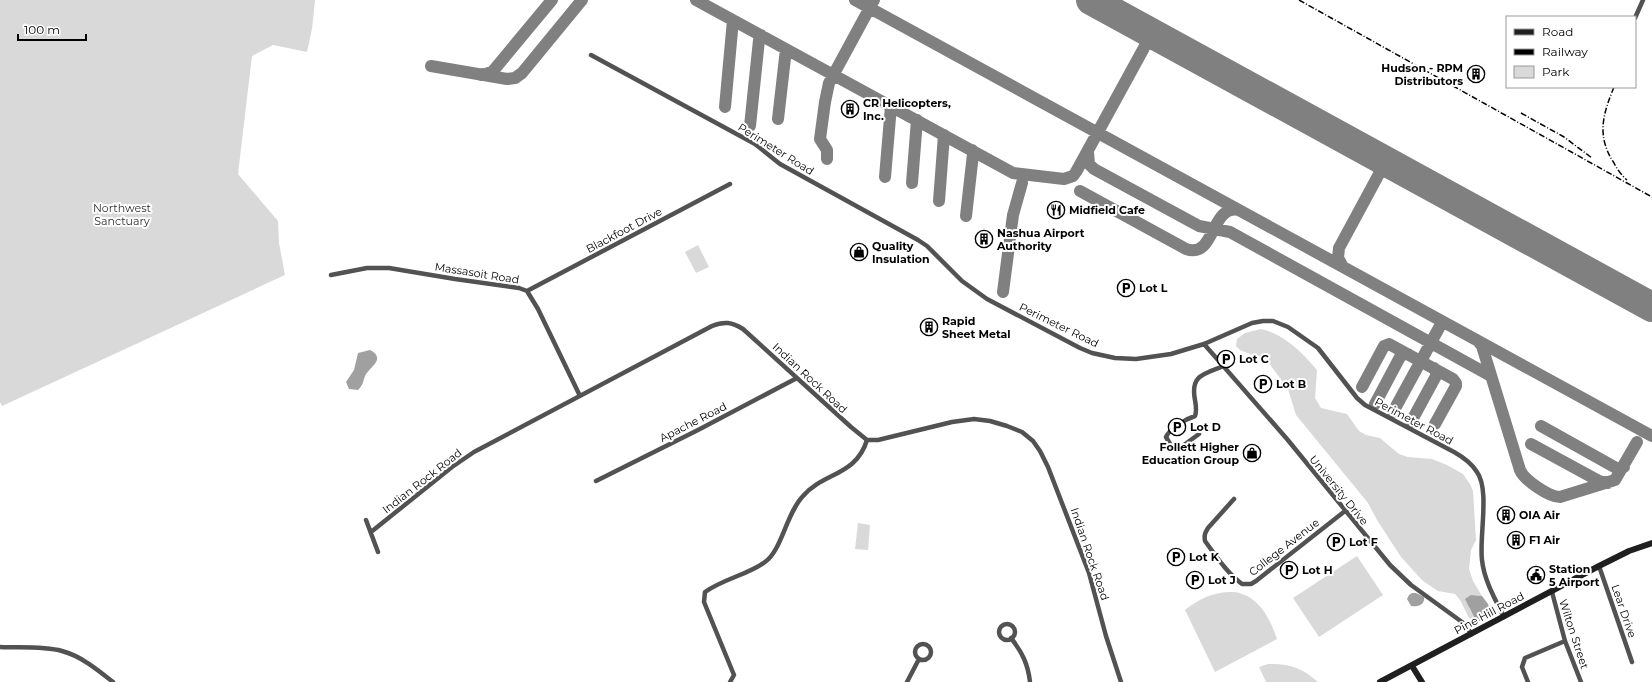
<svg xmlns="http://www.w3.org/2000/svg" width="1652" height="682" font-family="Montserrat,sans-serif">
<rect width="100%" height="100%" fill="#fff"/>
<path fill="#d9d9d9" d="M0 0H315V1L312 29 307 52 273 45 252 56 238 174 278 221 279 243 285 275 2 406 0 402Z
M698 245 709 267 696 273 685 252Z
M1261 329C1284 334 1302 352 1317 370L1315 398 1321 408 1347 414 1359 431 1366 435 1380 438 1399 454 1408 457 1432 459 1447 465 1463 474 1470 484 1473 491 1474 507 1476 540 1471 550 1469 569 1473 581 1482 596 1471 595 1469 608 1476 621 1469 618 1460 600 1455 594 1438 591 1423 581 1401 557 1377 520 1368 503 1296 415 1288 389 1266 359 1247 353 1240 350 1236 346 1237 339 1245 333Z
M858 523 870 525 868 550 855 549Z
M1357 556 1383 595 1319 637 1293 598Z
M1229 592C1233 592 1238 592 1242 594 1261 600 1271 621 1277 639L1215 672 1185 610C1199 599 1211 593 1229 592Z
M1268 664C1288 663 1303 668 1318 682H1266L1259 667Z"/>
<path fill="#a0a0a0" d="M370 350C387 359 369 367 365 376 363 382 363 385 358 390L349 389 346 382 354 370 358 353Z
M1412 593H1416L1424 597C1425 605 1418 607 1411 606L1407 599 1409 595Z
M1471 595 1482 596 1488 604 1490 610 1481 621H1476L1465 599Z"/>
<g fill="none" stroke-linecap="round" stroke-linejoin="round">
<path stroke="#808080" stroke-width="12" d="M696 0 1013 173 1064 179 1073 176 1076 172 1145 46 1154 40 1166 41
M855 0 1652 436
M1136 24C1144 31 1147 36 1145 46
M431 66 507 79 515 78 522 73 582 0
M481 75 486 74 493 71 552 0
M725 107 733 20
M778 119 786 49
M750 126 759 40 761 35
M1088 152 1089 164 1094 169 1199 226 1230 232 1491 376
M1372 153 1380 165 1379 174
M827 159V150L820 139 825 102 829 83 874 0
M885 177 891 106
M912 183 917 120
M1080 191 1186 249C1216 259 1210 204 1239 210
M939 201 944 135
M966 216 973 154 972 150
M1343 267 1338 258 1339 248 1379 174C1388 166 1395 168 1405 172
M1003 292 1013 215 1022 183
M1477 340 1482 346 1520 470C1524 480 1549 497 1560 497L1615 480 1637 442
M1362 387 1384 346 1389 344 1453 379 1456 383V386L1435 424
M1375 404 1400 357 1404 354H1408
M1393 412 1440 326 1442 324H1447
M1411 422 1436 376V372L1434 368
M1541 426 1618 469 1624 467
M1531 444 1599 481 1608 483"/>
<path stroke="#808080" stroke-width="30" d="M1091 0 1652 307"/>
<path stroke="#525252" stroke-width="4.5" d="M1635 18 1643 0
M591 55 755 144 780 164 918 240 927 246 962 281 987 299 1080 348 1092 353 1115 358 1136 359 1171 354 1204 344 1252 323 1263 321H1273L1288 327 1318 348 1357 398 1365 405 1454 452C1463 457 1472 464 1477 472 1490 490 1479 537 1482 560 1484 580 1495 599 1504 617
M331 275 367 268H389L455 279 519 288 527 291 538 309 580 396
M527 291 730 184
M1204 344 1287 439 1390 565 1411 585 1462 622 1472 634
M1199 434 1177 450 1173 449 1166 437C1170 428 1186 419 1195 416 1197 411 1196 406 1195 400 1190 375 1204 374 1224 366
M596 481 698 430 797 378
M1234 499 1208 528C1205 533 1204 535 1205 541 1216 556 1227 573 1242 584H1251L1256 581 1345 511
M366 520 378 552
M371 532 452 467 474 452 712 326C724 321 732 322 743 329L851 427 867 440H878L952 422 974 419 990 421 1007 426 1022 432 1033 441 1040 451 1048 467 1089 573 1106 636 1121 682
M1599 566 1632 662
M1552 592 1565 641 1581 682
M999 632a8 8 0 1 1 16 0a8 8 0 1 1-16 0Z
M1011 638C1022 652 1028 664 1030 682
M915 652a8 8 0 1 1 16 0a8 8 0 1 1-16 0Z
M0 647C20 648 43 646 62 651 81 656 98 670 113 682
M730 682 734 675 704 602 705 592C723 579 747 575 765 562 782 550 786 514 803 496 824 472 856 476 867 440
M907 682 919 659
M1528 682 1522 667 1525 658 1565 641"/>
<path stroke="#1f1f1f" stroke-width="6" d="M1412 666 1422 682
M1380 682 1599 566 1629 551 1652 543"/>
<path stroke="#000" stroke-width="1.5" stroke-dasharray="6 2 1 2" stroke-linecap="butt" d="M1299 0 1652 197
M1614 87C1603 114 1596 136 1614 163 1617 169 1622 176 1627 180
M1521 113 1564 137 1592 158"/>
</g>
<defs>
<symbol id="building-ring" viewBox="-11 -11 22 22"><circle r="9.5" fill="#fff" stroke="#000" stroke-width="1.5"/><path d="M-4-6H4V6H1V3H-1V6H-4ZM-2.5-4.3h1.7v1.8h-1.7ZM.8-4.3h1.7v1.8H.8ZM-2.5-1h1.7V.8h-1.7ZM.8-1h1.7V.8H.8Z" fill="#000"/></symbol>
<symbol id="restaurant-ring" viewBox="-11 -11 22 22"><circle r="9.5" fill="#fff" stroke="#000" stroke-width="1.5"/><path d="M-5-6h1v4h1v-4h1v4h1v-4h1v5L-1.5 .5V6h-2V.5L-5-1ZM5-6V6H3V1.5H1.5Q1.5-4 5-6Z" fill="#000"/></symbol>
<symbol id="shop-ring" viewBox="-11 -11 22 22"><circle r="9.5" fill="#fff" stroke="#000" stroke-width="1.5"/><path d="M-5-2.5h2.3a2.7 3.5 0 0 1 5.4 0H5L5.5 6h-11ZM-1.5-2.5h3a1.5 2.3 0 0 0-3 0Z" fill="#000"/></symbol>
<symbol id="parking-ring" viewBox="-11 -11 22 22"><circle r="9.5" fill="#fff" stroke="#000" stroke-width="1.5"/><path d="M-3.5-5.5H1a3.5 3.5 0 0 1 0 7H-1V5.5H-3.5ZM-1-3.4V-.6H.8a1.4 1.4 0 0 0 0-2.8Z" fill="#000"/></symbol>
<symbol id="civic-ring" viewBox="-11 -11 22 22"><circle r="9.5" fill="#fff" stroke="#000" stroke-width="1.5"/><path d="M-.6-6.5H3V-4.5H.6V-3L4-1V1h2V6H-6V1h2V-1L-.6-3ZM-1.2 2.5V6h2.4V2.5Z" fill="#000"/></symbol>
</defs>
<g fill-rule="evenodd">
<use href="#building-ring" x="1466" y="64" width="20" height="20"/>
<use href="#building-ring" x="840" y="99" width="20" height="20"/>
<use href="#restaurant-ring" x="1046" y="200" width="20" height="20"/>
<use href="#building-ring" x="974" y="229" width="20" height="20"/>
<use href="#shop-ring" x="849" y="242" width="20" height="20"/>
<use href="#parking-ring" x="1116" y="278" width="20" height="20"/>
<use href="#building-ring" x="919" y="317" width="20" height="20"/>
<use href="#parking-ring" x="1216" y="349" width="20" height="20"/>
<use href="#parking-ring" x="1253" y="374" width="20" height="20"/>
<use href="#parking-ring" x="1167" y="417" width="20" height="20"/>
<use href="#shop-ring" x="1242" y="443" width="20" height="20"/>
<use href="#building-ring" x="1496" y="505" width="20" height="20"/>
<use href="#building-ring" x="1506" y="530" width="20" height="20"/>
<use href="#parking-ring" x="1326" y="532" width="20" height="20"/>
<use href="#parking-ring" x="1166" y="547" width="20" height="20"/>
<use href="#parking-ring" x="1279" y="560" width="20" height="20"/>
<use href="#civic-ring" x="1526" y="565" width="20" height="20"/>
<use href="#parking-ring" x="1185" y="570" width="20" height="20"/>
</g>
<g text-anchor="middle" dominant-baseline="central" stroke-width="4" stroke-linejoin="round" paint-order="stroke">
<g font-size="11" font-weight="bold" fill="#000" stroke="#fff" text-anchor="start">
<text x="1463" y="68" text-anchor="end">Hudson - RPM<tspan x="1463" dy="13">Distributors</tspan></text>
<text x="863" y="103">CR Helicopters,<tspan x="863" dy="13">Inc.</tspan></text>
<text x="1069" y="210">Midfield Cafe</text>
<text x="997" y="233">Nashua Airport<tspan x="997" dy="13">Authority</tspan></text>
<text x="872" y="246">Quality<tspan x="872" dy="13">Insulation</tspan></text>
<text x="1139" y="288">Lot L</text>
<text x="942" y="321">Rapid<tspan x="942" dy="13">Sheet Metal</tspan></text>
<text x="1239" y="359">Lot C</text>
<text x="1276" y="384">Lot B</text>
<text x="1190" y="427">Lot D</text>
<text x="1239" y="447" text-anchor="end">Follett Higher<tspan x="1239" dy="13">Education Group</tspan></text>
<text x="1519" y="515">OIA Air</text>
<text x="1529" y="540">F1 Air</text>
<text x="1349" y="542">Lot F</text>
<text x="1189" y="557">Lot K</text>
<text x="1549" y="569">Station<tspan x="1549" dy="13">5 Airport</tspan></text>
<text x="1302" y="570">Lot H</text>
<text x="1208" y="580">Lot J</text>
</g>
<g font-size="11" fill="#000" stroke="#fff">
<text transform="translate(776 149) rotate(32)">Perimeter Road</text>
<text transform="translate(624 230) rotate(-28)">Blackfoot Drive</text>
<text transform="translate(477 273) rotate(9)">Massasoit Road</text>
<text transform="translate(1059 325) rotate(26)">Perimeter Road</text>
<text transform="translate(810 378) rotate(43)">Indian Rock Road</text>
<text transform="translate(1414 421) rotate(28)">Perimeter Road</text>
<text transform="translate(693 422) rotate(-27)">Apache Road</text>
<text transform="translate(422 481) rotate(-38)">Indian Rock Road</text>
<text transform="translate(1339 490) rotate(51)">University Drive</text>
<text transform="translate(1284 547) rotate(-38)">College Avenue</text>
<text transform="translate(1090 554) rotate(71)">Indian Rock Road</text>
<text transform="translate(1624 611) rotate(71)">Lear Drive</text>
<text transform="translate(1489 613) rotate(-28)">Pine Hill Road</text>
<text transform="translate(1574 634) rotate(72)">Wilton Street</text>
</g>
<g font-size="11" fill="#303030" stroke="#fff">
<text x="122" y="208">Northwest<tspan x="122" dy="13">Sanctuary</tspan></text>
</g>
</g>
<rect x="1506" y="16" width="130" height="72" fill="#ffffff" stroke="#999999"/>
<rect x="1514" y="29" width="20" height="6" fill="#1f1f1f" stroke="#999999"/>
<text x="1542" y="36" font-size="12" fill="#000000">Road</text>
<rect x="1514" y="49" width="20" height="6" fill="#000000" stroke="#999999"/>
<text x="1542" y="56" font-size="12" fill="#000000">Railway</text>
<rect x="1514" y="66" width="20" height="12" fill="#d9d9d9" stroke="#999999"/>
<text x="1542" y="76" font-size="12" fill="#000000">Park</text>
<path d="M18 34v6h68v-6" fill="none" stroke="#000000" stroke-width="2"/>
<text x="24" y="34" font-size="12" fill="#000000" stroke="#ffffff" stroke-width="3" paint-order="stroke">100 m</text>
</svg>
